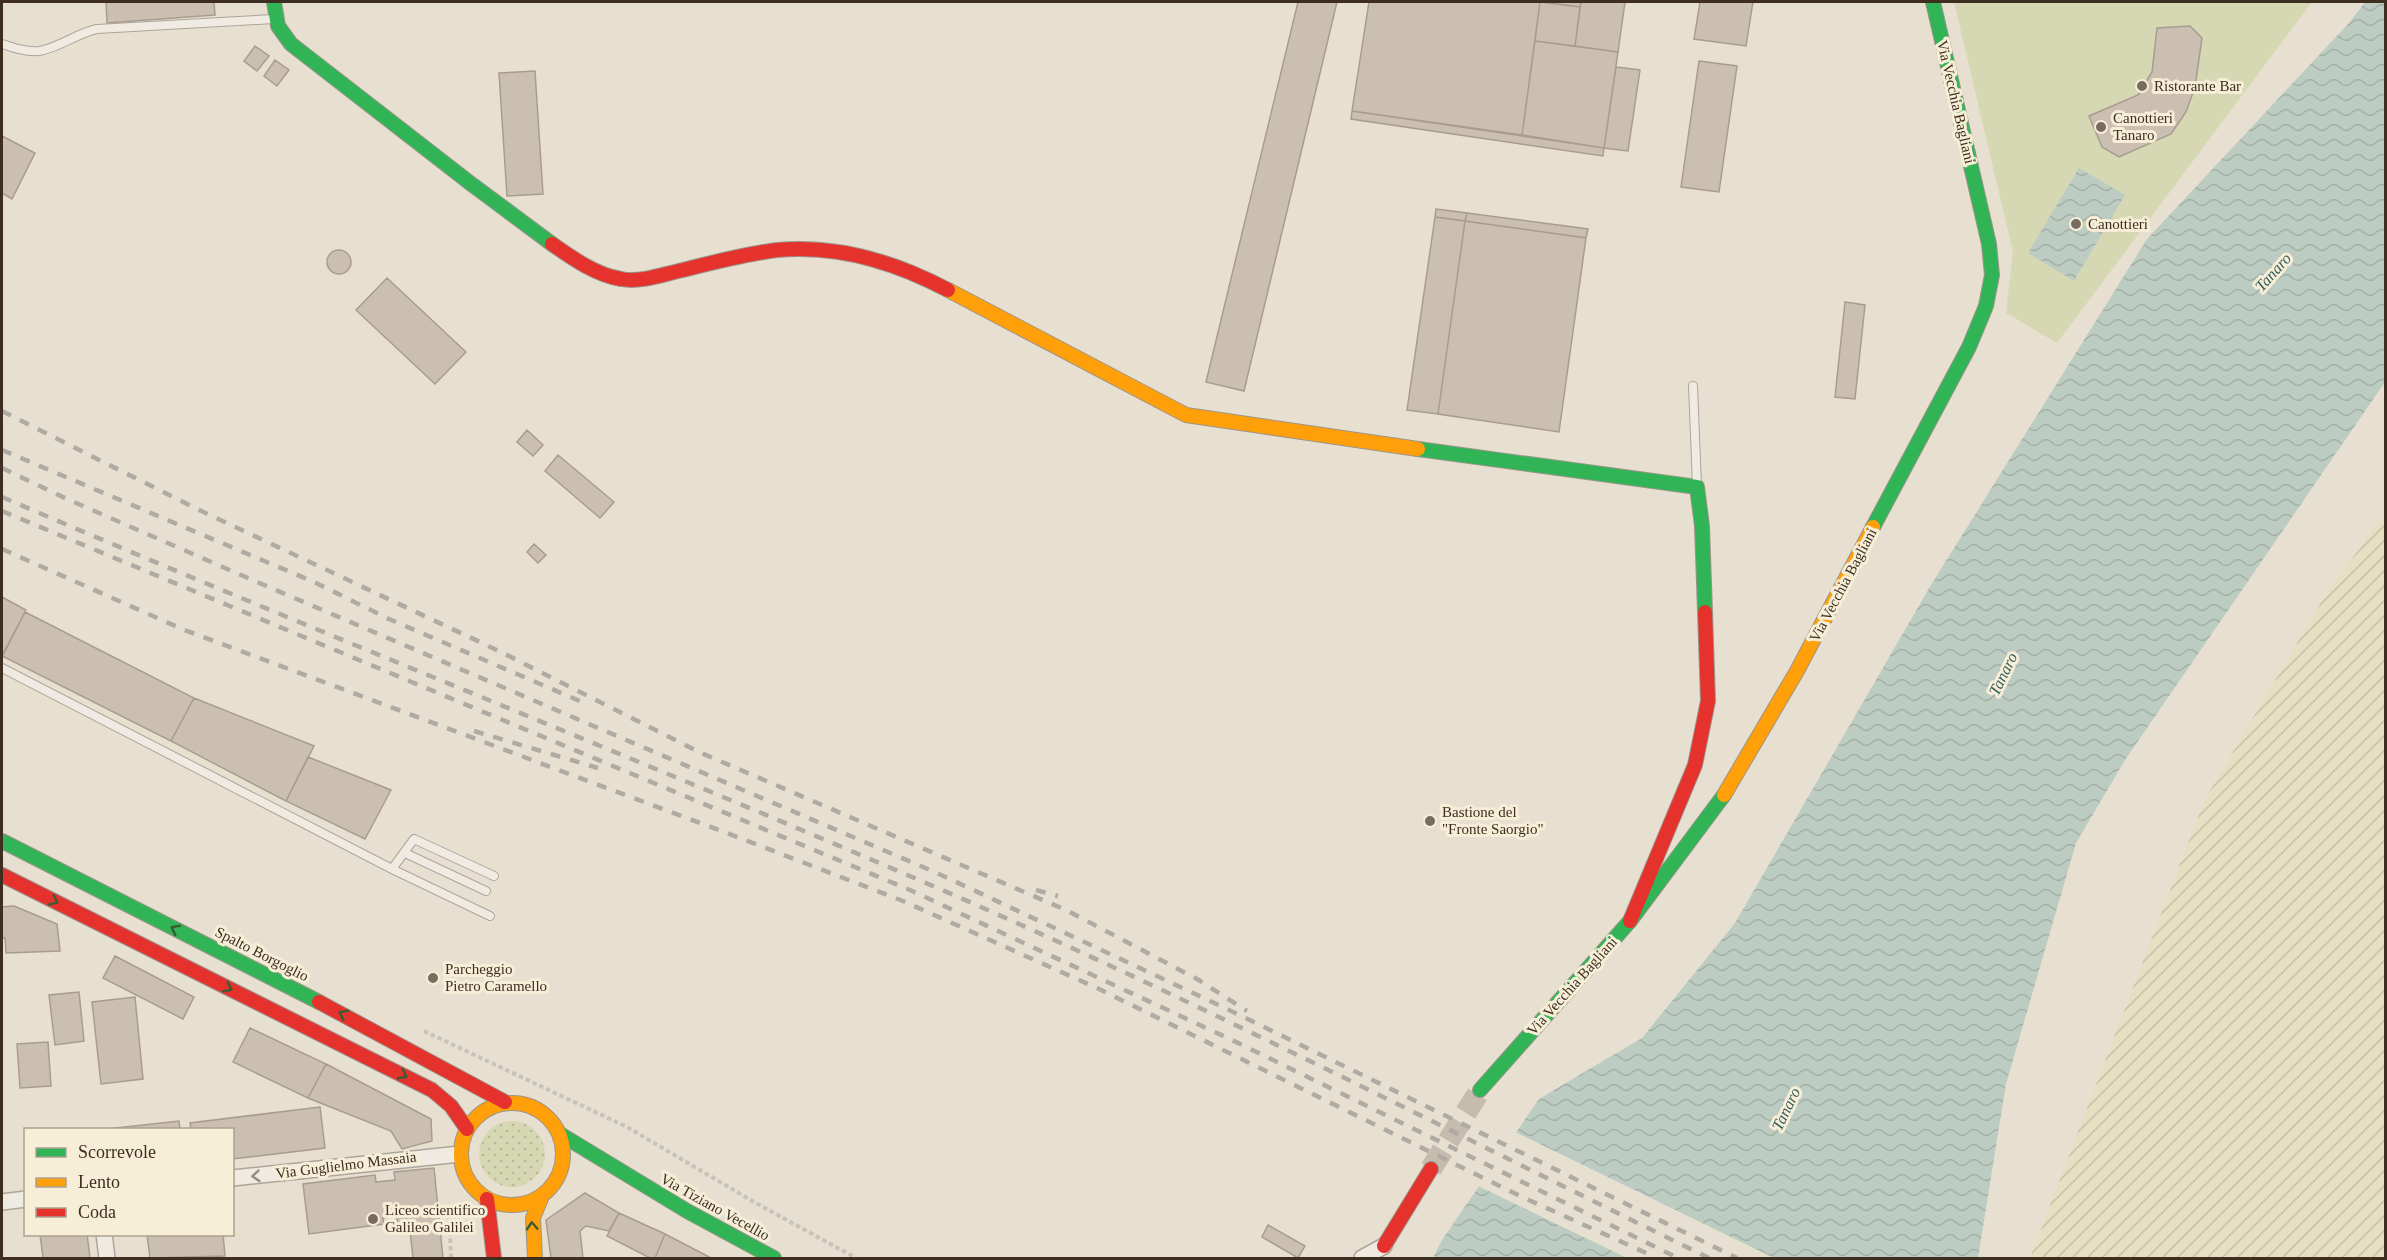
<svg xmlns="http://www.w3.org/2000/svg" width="2387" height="1260" font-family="Georgia,serif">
<defs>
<pattern id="farmland-furrows" width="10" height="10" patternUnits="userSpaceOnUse" patternTransform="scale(1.5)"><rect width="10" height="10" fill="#e6dfc2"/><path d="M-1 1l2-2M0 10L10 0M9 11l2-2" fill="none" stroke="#c6c0a6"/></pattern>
<pattern id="grass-dots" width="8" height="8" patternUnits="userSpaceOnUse" patternTransform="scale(1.5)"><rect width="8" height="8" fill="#d6d7b3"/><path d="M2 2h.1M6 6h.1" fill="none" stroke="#b9b99a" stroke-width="1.8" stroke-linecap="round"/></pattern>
<pattern id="water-waves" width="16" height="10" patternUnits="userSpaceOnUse" patternTransform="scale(1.5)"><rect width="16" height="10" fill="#bcccc2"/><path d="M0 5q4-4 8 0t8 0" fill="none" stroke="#a2b0a6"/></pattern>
</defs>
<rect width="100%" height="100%" fill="#e7e0d1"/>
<path fill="url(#farmland-furrows)" d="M2385 513V1258H2030L2204 801 2323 599Z"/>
<path fill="url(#grass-dots)" d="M479 1154a33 33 0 1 1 66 0a33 33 0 1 1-66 0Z"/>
<path fill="#d6d7b3" d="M1954 2H2312L2057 343 2006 313 2013 252Z"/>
<path fill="url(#water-waves)" d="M2365 2H2385V382L2125 760 2076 843 2006 1084 1978 1258H1433L1442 1240 1539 1099 1642 1038 1735 923 1931 585 2147 239 2349 23Z
M2079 168 2125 195 2074 281 2028 253Z"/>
<path fill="#e7e0d1" d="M1513 1131 1774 1258H1627L1476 1185Z"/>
<path fill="#cbbfb2" stroke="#a89c90" stroke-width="1.5" d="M106 2H214L215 15 107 23Z
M1298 2H1337L1244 391 1206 382Z
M1369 2H1540L1522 135 1352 111Z
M1540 2 1580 7 1575 46 1535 41Z
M1543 2H1581L1580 7Z
M1581 2H1625L1618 52 1575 46Z
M1700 2H1753L1746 46 1694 39Z
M2190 26 2202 38 2195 87 2186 112 2171 134 2119 157 2102 147 2089 116 2138 95 2152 72 2157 28Z
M1535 41 1618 52 1604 148 1522 135Z
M255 46 269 56 257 71 244 61Z
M275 60 289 70 277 86 264 76Z
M1699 61 1737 66 1719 192 1681 187Z
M1616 67 1640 70 1628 151 1604 148Z
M535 71 543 194 507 196 499 73Z
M1352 111 1604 148 1603 156 1351 119Z
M2 136 35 153 12 199 2 193Z
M1436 209 1467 213 1465 221 1435 217Z
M1467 213 1588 229 1586 238 1465 221Z
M1435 217 1465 221 1438 414 1407 410Z
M1465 221 1586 238 1559 432 1438 414Z
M327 262a12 12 0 1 1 24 0a12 12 0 1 1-24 0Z
M387 278 466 352 435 384 356 310Z
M1845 302 1865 305 1855 399 1835 397Z
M527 430 543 445 533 456 517 442Z
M558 455 614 502 600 518 545 471Z
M534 544 546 555 538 563 527 552Z
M2 597 26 610 2 657Z
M25 612 194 698 171 741 2 656Z
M194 698 314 746 286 801 171 741Z
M308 757 391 790 365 839 286 801Z
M14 906 57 924 60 951 6 953 5 938H2V907Z
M115 956 194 997 183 1019 103 978Z
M79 992 84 1041 55 1045 49 995Z
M135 997 143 1079 101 1084 92 1002Z
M250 1028 326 1064 308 1098 233 1062Z
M48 1042 51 1086 20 1088 17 1044Z
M326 1064 431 1119 432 1141 402 1149 391 1131 308 1098Z
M320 1107 325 1148 232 1159V1130H191L190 1123Z
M179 1121 180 1130H97Z
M434 1168 443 1258H413L409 1222 398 1224 396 1216 383 1218 384 1224 309 1234 303 1184 375 1175 376 1182 395 1180 394 1172Z
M585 1193 619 1213 609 1231 586 1226 580 1231 583 1258H551L546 1220Z
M619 1213 665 1234 655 1258H650L607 1236Z
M1268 1225 1305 1246 1298 1258 1262 1237Z
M40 1234H87L90 1258H43Z
M147 1234H223L225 1256 150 1258Z
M665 1234 711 1258H655Z"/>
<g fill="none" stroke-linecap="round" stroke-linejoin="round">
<path stroke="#c5bcae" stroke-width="22" stroke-dasharray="22 11" stroke-linecap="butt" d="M1431 1169 1480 1090"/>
<defs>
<path id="lane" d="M2 44C14 48 26 52 39 51 59 48 77 33 97 29L274 19
M1693 386 1697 486
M2 668 394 870 490 916
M405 853 486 891
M392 869 414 839 494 876"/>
<path id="street" d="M232 1178 460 1154
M2 1202 26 1199
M104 1234 107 1258
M1362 1258 1384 1246"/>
<path id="fast" d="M274 2 278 26 291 44 470 183 552 244
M1418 449 1697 487 1702 526 1705 612
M1873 527 1969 347 1986 306 1992 275 1989 244 1933 2
M2 841 319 1002
M1480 1090 1630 921 1724 795
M560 1134 687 1211 774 1258"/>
<path id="slow" d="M948 290 1186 415 1418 449
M1724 795 1797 671 1873 527
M461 1154a51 51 0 1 1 102 0a51 51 0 1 1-102 0Z
M535 1258 533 1218 542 1196"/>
<path id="jam" d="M552 244C572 258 596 275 621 279 641 283 664 274 683 270 714 262 746 254 777 250 838 244 895 262 948 290
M2 875 432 1090 451 1106 467 1129
M1630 921 1695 765 1708 701 1705 612
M319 1002 505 1102
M487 1199 494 1258
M1384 1246 1431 1169"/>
</defs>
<use href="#lane" stroke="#ada599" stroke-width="10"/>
<use href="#street" stroke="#ada599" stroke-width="18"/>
<use href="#fast" stroke="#9c958a" stroke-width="16"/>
<use href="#slow" stroke="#9c958a" stroke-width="16"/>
<use href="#jam" stroke="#9c958a" stroke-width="16"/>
<path stroke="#c8c2b9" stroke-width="4" stroke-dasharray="4.5 3" stroke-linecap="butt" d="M424 1031 627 1127 754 1202 856 1258
M451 1258 450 1233 456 1229 473 1233"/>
<use href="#lane" stroke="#efebe3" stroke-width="8"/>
<use href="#street" stroke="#efebe3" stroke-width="15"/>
<use href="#fast" stroke="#30b455" stroke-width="14"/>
<use href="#slow" stroke="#ff9f0a" stroke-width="14"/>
<use href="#jam" stroke="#e5322d" stroke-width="14"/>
<path stroke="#afaaa2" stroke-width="4.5" stroke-dasharray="10 10" stroke-linecap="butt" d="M2 411 197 509 499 651 699 752 1066 910 1197 979 1247 1011
M2 450 314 582 389 619 589 705
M2 468 67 499 250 579 937 873 1223 1007 1737 1258
M2 497C304 627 610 747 912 877 1183 993 1445 1129 1709 1258
M2 511 910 890 1232 1040 1678 1258
M2 549 182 629 719 830 903 901 1097 988 1520 1196 1655 1257
M474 731 598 768
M1036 890 1058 896"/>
</g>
<defs><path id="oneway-chevron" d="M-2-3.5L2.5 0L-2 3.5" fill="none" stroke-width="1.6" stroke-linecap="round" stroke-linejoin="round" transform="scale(1.5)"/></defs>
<g stroke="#385d33">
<use href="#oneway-chevron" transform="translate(54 901) rotate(26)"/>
<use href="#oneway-chevron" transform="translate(175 929) rotate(-153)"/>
<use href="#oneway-chevron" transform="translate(228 988) rotate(27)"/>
<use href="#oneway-chevron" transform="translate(343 1014) rotate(-153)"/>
<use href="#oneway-chevron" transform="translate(403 1075) rotate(27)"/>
<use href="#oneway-chevron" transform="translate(532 1226) rotate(-93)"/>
</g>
<use stroke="#968c82" href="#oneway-chevron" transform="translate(256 1176) rotate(175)"/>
<g fill="#786c5e" stroke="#f7eed8" stroke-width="2">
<circle cx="2142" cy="86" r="6"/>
<circle cx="2101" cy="127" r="6"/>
<circle cx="2076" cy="224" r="6"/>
<circle cx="1430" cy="821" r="6"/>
<circle cx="433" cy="978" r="6"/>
<circle cx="373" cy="1219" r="6"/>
</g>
<g text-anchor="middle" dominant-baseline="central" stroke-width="6" stroke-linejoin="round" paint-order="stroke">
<g font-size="15" fill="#3d2e20" stroke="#f7eed8" text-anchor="start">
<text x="2154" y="86">Ristorante Bar</text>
<text x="2113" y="118">Canottieri<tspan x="2113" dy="17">Tanaro</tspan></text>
<text x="2088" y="224">Canottieri</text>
<text x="1442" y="812">Bastione del<tspan x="1442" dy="17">"Fronte Saorgio"</tspan></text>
<text x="445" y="969">Parcheggio<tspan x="445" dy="17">Pietro Caramello</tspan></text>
<text x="385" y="1210">Liceo scientifico<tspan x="385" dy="17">Galileo Galilei</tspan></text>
</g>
<g font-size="15" fill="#3d2e20" stroke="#f7eed8">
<text transform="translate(1956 102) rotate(77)">Via Vecchia Bagliani</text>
<text transform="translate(1843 585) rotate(-62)">Via Vecchia Bagliani</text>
<text transform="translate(262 954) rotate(27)">Spalto Borgoglio</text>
<text transform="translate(1572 986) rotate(-48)">Via Vecchia Bagliani</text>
<text transform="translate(346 1165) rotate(-7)">Via Guglielmo Massaia</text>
<text transform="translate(715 1207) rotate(29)">Via Tiziano Vecellio</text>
</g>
<g font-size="16" font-style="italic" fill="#2f5d5a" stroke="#f7eed8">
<text transform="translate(2273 272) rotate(-48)">Tanaro</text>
<text transform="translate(2003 674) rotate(-64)">Tanaro</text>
<text transform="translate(1786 1109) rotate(-64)">Tanaro</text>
</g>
</g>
<rect width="2387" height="1260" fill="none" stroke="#3d2e20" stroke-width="6"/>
<rect x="24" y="1128" width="210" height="108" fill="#f7eed8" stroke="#ada18e" stroke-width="1.5"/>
<rect x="36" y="1148" width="30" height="9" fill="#30b455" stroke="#ada18e" stroke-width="1.5"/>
<text x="78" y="1158" font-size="18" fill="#3d2e20">Scorrevole</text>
<rect x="36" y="1178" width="30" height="9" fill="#ff9f0a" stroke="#ada18e" stroke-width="1.5"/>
<text x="78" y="1188" font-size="18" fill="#3d2e20">Lento</text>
<rect x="36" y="1208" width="30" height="9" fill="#e5322d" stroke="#ada18e" stroke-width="1.5"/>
<text x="78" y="1218" font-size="18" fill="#3d2e20">Coda</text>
</svg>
